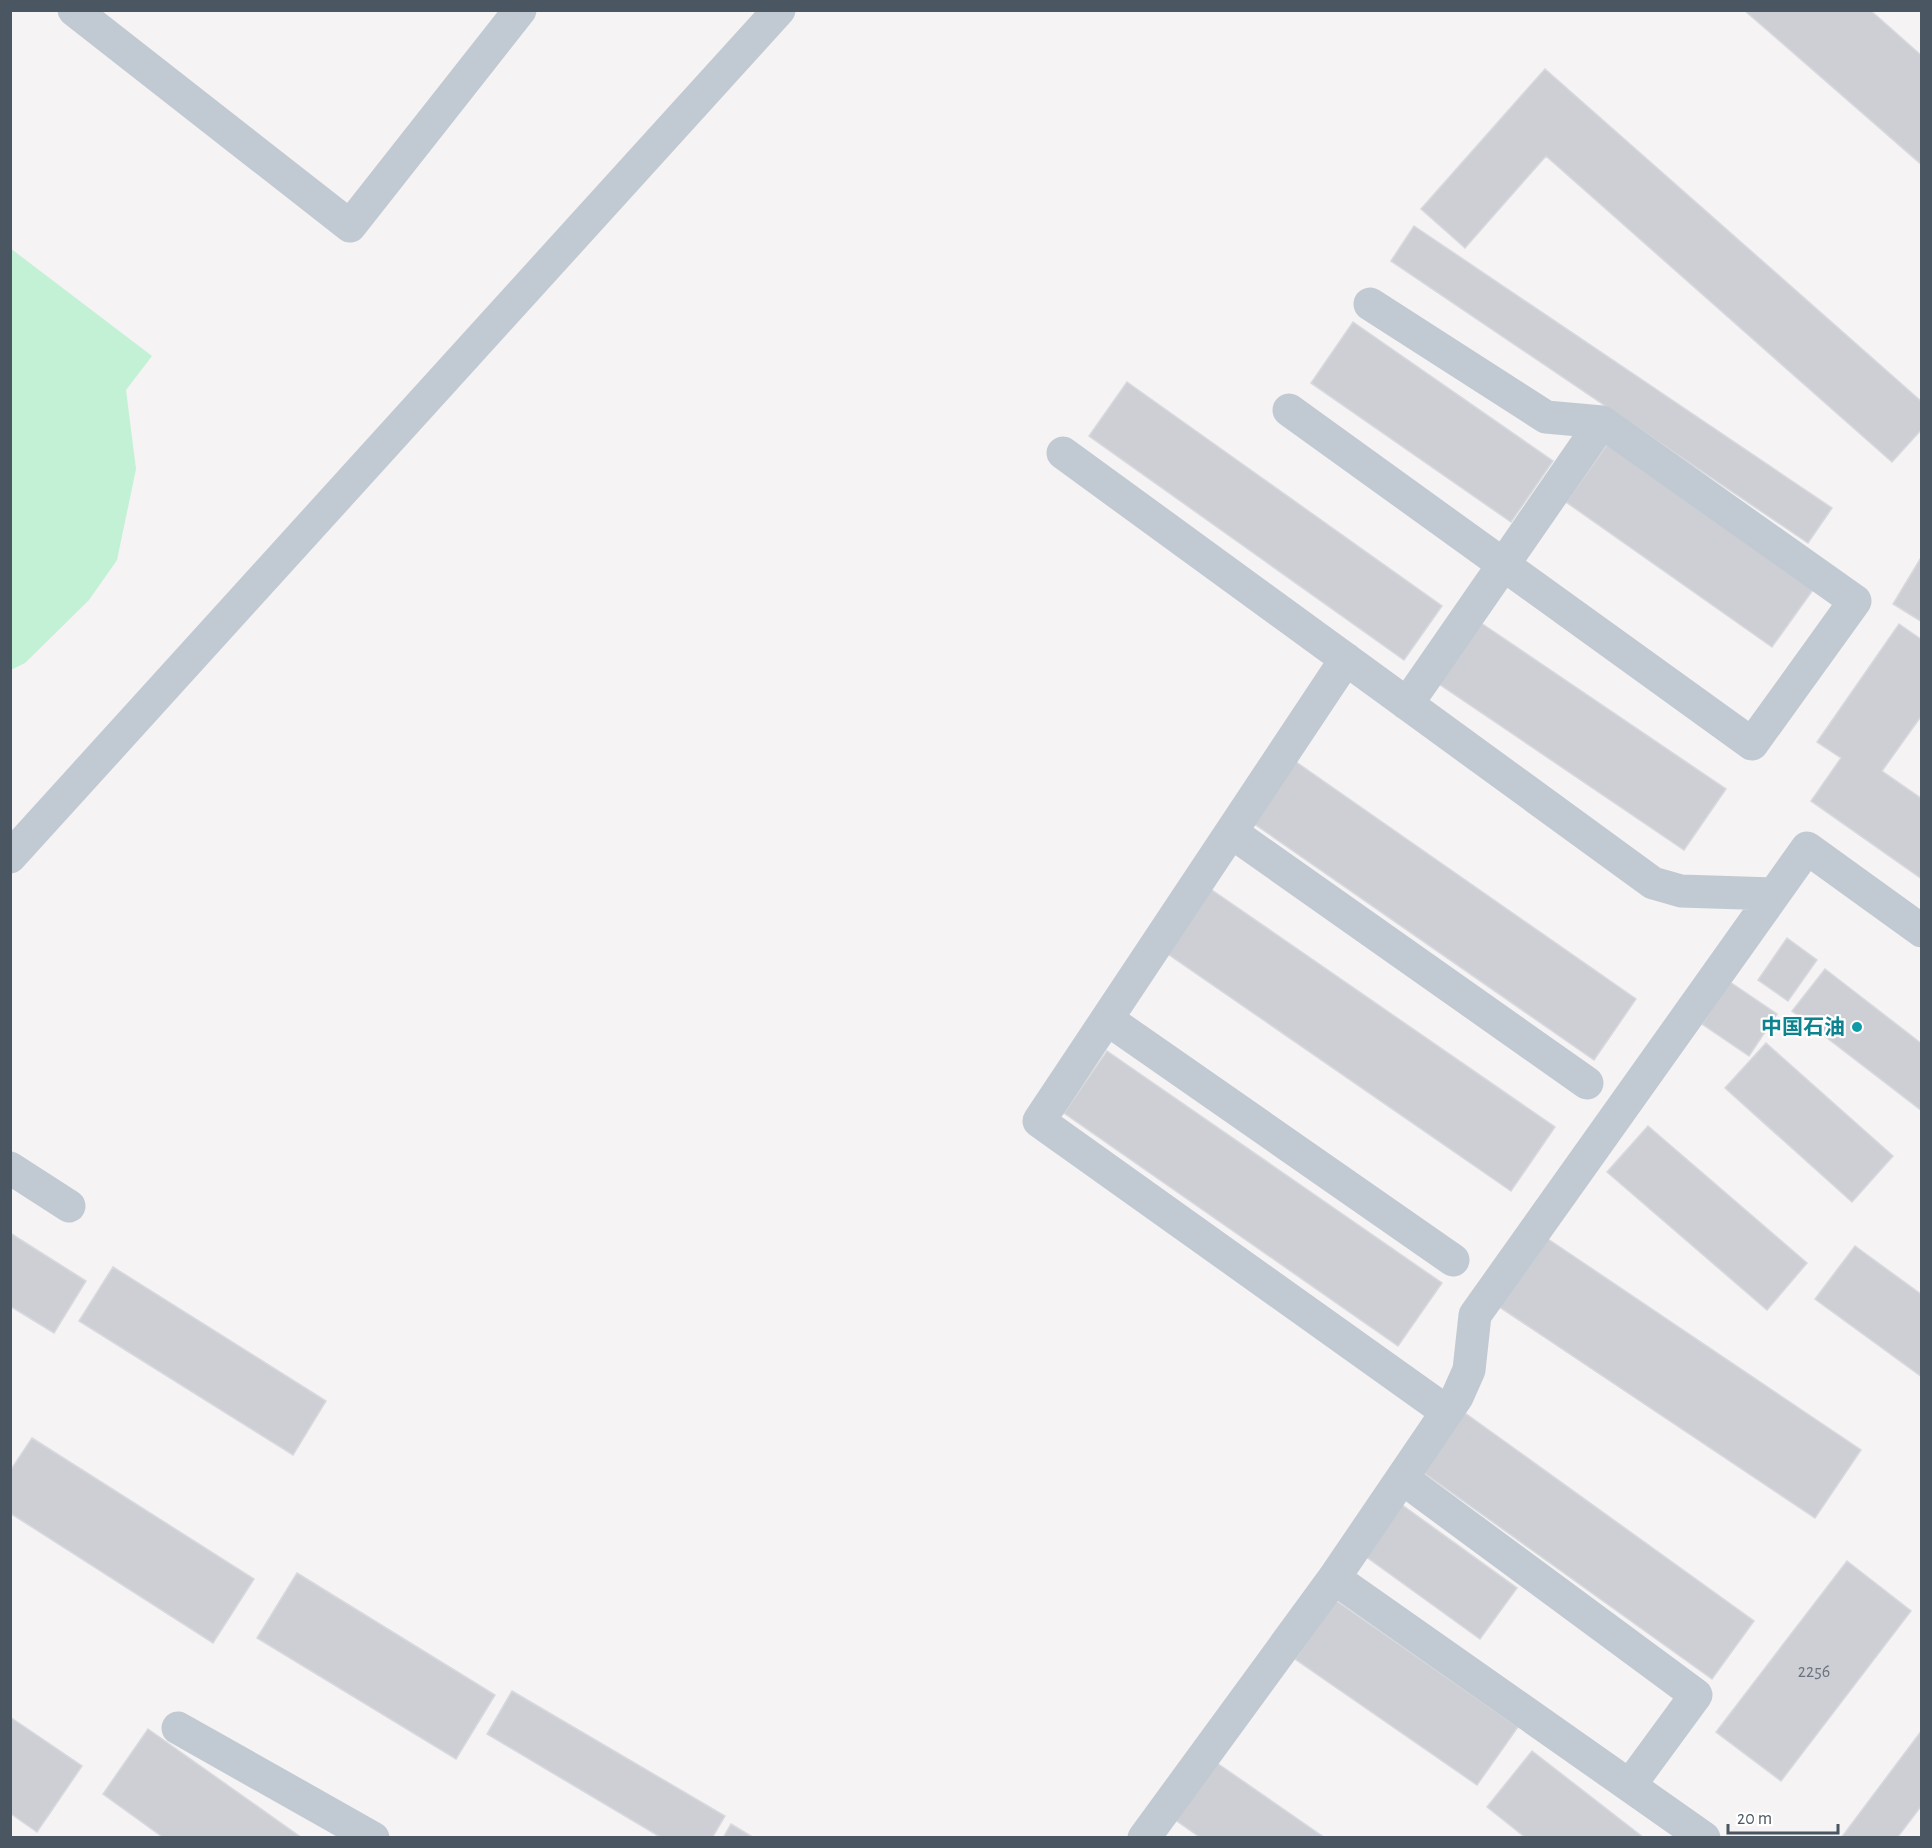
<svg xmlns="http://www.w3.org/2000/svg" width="1932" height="1848" font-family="'Alegreya Sans','Noto Sans SC',sans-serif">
<rect width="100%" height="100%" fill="#f5f3f3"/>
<path fill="#c3f1d5" d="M10 248 152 356 126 390 136 469 117 560 89 600 25 663 11 670Z"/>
<path fill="#cdcfd5" stroke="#d7d9de" stroke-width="1.5" d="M1744 10H1870L1922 56V165Z
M1545 69 1922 402V429L1892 462 1546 156 1465 248 1421 209Z
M1414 226 1832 508 1808 543 1391 261Z
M1353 322 1553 461 1511 522 1311 383Z
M1127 382 1442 606 1404 660 1089 436Z
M1609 442 1815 587 1772 647 1566 502Z
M1922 556V622L1893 604Z
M1481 623 1726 789 1684 850 1439 684Z
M1899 624 1922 640V715L1882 771 1922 799V879L1811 801 1841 758 1817 742Z
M1296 762 1636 999 1594 1060 1253 823Z
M1209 888 1555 1127 1511 1191 1165 952Z
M1787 938 1817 960 1788 1001 1758 980Z
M1825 969 1922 1044V1111L1792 1011Z
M1730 982 1777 1014 1749 1056 1702 1024Z
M1766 1043 1893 1156 1852 1202 1725 1088Z
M1107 1051 1442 1283 1398 1346 1064 1113Z
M1648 1126 1807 1263 1767 1310 1607 1172Z
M10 1233 86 1281 54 1333 10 1306Z
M1542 1235 1861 1450 1815 1518 1495 1304Z
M1855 1246 1922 1295V1377L1815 1299Z
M113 1267 326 1401 293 1455 79 1321Z
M1465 1413 1754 1621 1712 1679 1423 1472Z
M32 1438 254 1579 213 1643 10 1513V1471Z
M1398 1502 1517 1588 1480 1639 1361 1553Z
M1847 1561 1911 1611 1781 1781 1716 1732Z
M297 1573 495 1695 456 1759 257 1638Z
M1335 1600 1518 1727 1477 1785 1295 1659Z
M512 1691 725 1816 712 1838H662L487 1734Z
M10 1717 82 1766 37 1832 10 1813Z
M148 1729 302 1838H164L103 1794Z
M1922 1730V1805L1897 1838H1841Z
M1532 1751 1644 1838H1526L1487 1807Z
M1214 1761 1325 1838H1201L1174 1819Z
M731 1824 754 1838H723Z"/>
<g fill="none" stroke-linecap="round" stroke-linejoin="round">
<path stroke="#c1cad2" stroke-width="33" d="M74 10 350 226 520 10
M1289 410 1752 744 1855 601 1602 422 1546 417 1370 304
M1063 453 1653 883 1681 891 1774 894
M1346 659 1039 1121 1447 1412
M1407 704 1602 422
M1231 832 1587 1083
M10 857 779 10
M1107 1019 1453 1260
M10 1168 69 1206
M1402 1478 1696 1695 1630 1785
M1334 1578 1704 1838
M178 1728 373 1838
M1144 1838 1334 1578 1457 1397 1469 1370 1475 1315 1807 848 1922 931"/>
</g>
<circle fill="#0f9aa8" stroke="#fff" stroke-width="2" cx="1857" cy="1027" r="6"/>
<g text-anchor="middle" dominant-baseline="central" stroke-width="4.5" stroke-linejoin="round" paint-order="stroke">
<g font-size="18" fill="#6b747e">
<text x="1814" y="1672">2256</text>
</g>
<g font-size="21" font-weight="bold" fill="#0d838f" stroke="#fff" text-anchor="end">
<text x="1845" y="1027">中国石油</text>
</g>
</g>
<rect width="1932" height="1848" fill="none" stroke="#4a5661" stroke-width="24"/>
<path d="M1728 1824v9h110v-9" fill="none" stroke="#4a5661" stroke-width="3"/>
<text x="1737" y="1824" font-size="18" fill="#4a5661" stroke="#ffffff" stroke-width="4.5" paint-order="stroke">20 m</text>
</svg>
